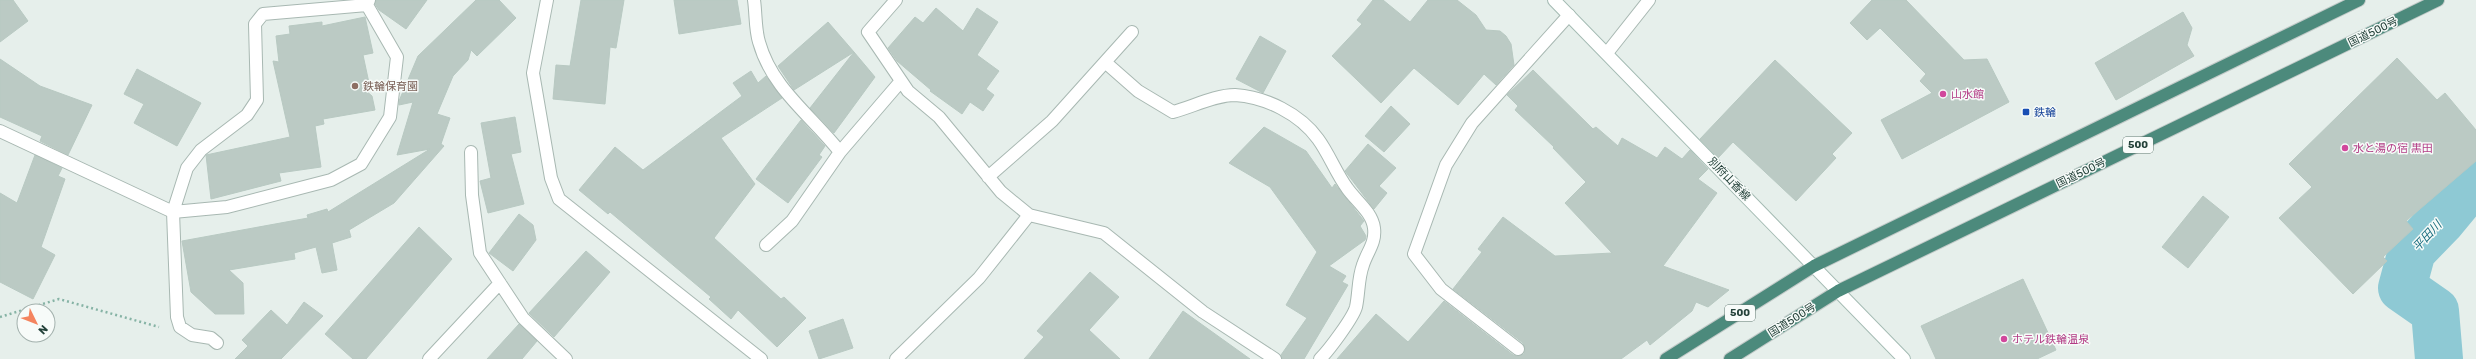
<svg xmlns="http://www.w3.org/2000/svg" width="2476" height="359" font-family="Rubik,'Noto Sans JP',sans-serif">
<rect width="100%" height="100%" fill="#e6efeb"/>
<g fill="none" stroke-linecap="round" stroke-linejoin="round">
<path stroke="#8ec9d4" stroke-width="48" d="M2439 359 2435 311 2402 288 2412 251 2442 220 2476 179"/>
</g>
<path fill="#bbcac4" stroke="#b8c9c2" d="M0 0H13L28 21 0 42Z
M376 0H427L406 29 379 10 375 4Z
M476 0H499L516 18 477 56 471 50 468 60 453 76 437 114 450 118 441 144 444 146 394 203 349 230 351 237 332 243 337 270 322 273 316 247 294 253 295 259 229 270 243 283 244 314H215L191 292 182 241 308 218 307 215 327 209 328 212 430 149 397 155 413 102 399 105V101L418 56Z
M581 0H624L616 48 610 47 605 104 553 99 556 65 570 66Z
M674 0H737L741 24 679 34Z
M1373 0H1383L1410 22 1428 0H1457L1476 15 1486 30 1500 31 1506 36 1511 44 1514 65 1496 85 1484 74 1458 105 1414 68 1381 103 1332 56 1362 24 1357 20Z
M1872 0H1906L1964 60 1987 59 2009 102 1902 159 1881 120 1932 93 1920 81 1926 74 1880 28 1867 40 1850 23Z
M936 8 963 31 977 8 998 22 977 55 999 71 986 89 994 95 983 111 970 102 962 114 930 91 931 90 897 61 888 48 915 17 923 23Z
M2183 12 2192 28 2187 45 2194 56 2116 100 2095 63Z
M365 17 373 53 363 55 369 83 364 89 372 96 375 110 323 119 324 124 315 126 321 167 279 173 281 181 211 199 206 155 290 137 273 61 279 62 276 36 290 34 289 26 322 22V26Z
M828 22 854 52 794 90 778 66Z
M1260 36 1286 51 1263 93 1236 79Z
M854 52 875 77 834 133 810 108Z
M2397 58 2437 100 2445 93 2476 130V161L2406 221 2413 229 2383 257 2387 261 2353 294 2279 218 2312 187 2289 164Z
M0 59 40 86 92 105 68 155 40 141 42 136 0 117Z
M1775 60 1852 133 1832 154 1836 158 1796 201 1733 142 1718 158 1700 139Z
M137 69 201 103 177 146 134 123 144 104 124 94Z
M1533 70 1593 129 1596 127 1618 146 1622 138 1657 158 1665 147 1682 159 1690 150 1708 169 1698 179 1717 193 1663 266 1729 290 1708 307 1696 302 1692 311 1650 345 1647 340 1621 359H1337L1376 314 1408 342 1444 301 1513 355 1517 356 1524 354 1525 350 1523 343 1453 289 1482 252 1478 249 1503 217 1555 256 1612 253 1565 203 1586 182 1553 148 1554 147 1515 110 1518 106 1507 95Z
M751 71 758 83 766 76 782 98 721 138 755 184 714 238 781 299 784 297 806 318 777 347 738 310 731 319 709 299 711 297 667 260 610 212 608 214 579 190 615 147 643 170 742 96 733 83Z
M1391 106 1410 124 1384 152 1365 136Z
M515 117 521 152 511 154 524 204 488 213 480 181 491 178 481 123Z
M801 120 825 146 819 155 822 157 788 203 756 179Z
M1264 127 1306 151 1332 188 1335 184 1364 221 1360 226 1366 236 1365 240 1329 266 1346 276 1342 282 1348 285 1304 359H1282L1281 355 1307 318 1286 305 1317 252 1270 187 1229 163Z
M1368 144 1396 168 1379 186 1387 193 1374 209 1345 171Z
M35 155 62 168 58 176 65 179 41 247 55 255 33 299 0 282V193L17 203Z
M2203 196 2229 217 2188 268 2162 247Z
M519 214 533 225 536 240 513 271 489 253Z
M419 227 452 259 366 359H353L325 334Z
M586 251 610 272 554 337 529 313Z
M1090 272 1119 297 1089 330 1120 359H1024L1044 337 1037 331Z
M2023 279 2056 350 2037 359H1936L1921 326Z
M304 302 323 316 281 359H235L248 346 242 340 271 310 287 325Z
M1183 311 1250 359H1149Z
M843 319 853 348 819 359 809 331Z
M519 324 537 341 522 359H487Z"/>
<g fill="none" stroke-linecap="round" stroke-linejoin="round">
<defs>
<path id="minor" d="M547 0 533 73 551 178 559 199 761 359
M754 0C756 14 755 29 759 42 772 89 812 116 840 152
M896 0 868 32 908 91 939 117 1001 192 1029 215 1104 233 1203 312 1275 359
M1607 53 1649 0
M1105 62 1138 91 1173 112C1192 107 1215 95 1235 95 1266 97 1300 114 1318 139 1329 154 1336 173 1347 188 1356 201 1372 212 1374 228 1376 243 1367 252 1363 265 1358 278 1359 293 1356 307 1353 318 1329 350 1320 359
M0 131 173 212 227 207 331 180 361 164 390 117 397 57 367 5 369 0
M471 152 472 195 480 253 523 318 566 359
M988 177 1052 121 1132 32
M766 245 792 221 840 152 901 81
M217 343 211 338 192 335 180 327 177 317 173 212 187 168 201 150 247 115 257 100 255 24 263 14 367 5
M1518 349 1441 289 1414 254 1446 165 1472 123 1569 15
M429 359 500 283
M896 359 979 278 1029 215"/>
<path id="secondary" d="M1554 0 1904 359"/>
<path id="trunk" d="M1666 359 1814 266 2359 0
M1730 359 1838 291 2438 0"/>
</defs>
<use href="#minor" stroke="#a8b8b2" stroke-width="14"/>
<use href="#secondary" stroke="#a4bbb3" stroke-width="14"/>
<use href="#trunk" stroke="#c2cac8" stroke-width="14"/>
<path stroke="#86b3a5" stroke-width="2.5" stroke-dasharray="2 3" stroke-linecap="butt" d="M0 317 59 299 159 327"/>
<use href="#minor" stroke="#fff" stroke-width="12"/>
<use href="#secondary" stroke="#fff" stroke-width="12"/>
<use href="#trunk" stroke="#4c8a7c" stroke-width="12"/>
</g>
<circle fill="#8d6e63" stroke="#f7fbf9" stroke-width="1.5" cx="355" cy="86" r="4"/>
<g fill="#d1479c" stroke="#f7fbf9" stroke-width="1.5">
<circle cx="1943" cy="94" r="4"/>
<circle cx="2345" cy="148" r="4"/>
<circle cx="2004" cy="339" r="4"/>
</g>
<rect fill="#1a4fb4" stroke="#f7fbf9" stroke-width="1.5" x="2022" y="108" width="8" height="8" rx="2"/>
<g text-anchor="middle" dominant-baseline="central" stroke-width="3" stroke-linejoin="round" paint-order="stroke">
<g fill="#f7fbf9" stroke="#637a73" stroke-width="1">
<rect x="2123" y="137" width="30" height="16" rx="3"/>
<rect x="1725" y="305" width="30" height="16" rx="3"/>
</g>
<g font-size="10" font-weight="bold" fill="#24423a">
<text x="2138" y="145">500</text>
<text x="1740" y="313">500</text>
</g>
<g font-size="11" fill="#24423a" stroke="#f7fbf9">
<text transform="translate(2373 32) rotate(-26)">国道500号</text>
<text transform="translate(2081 173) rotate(-26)">国道500号</text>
<text transform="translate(1729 179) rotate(46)">別府山香線</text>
<text transform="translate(1792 320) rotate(-32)">国道500号</text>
</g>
<g font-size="11" fill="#785e54" stroke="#f7fbf9" text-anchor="start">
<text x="363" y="86">鉄輪保育園</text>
</g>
<g font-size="11" fill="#b23c85" stroke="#f7fbf9" text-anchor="start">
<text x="1951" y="94">山水館</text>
<text x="2353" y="148">水と湯の宿 黒田</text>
<text x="2012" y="339">ホテル鉄輪温泉</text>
</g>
<g font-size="11" fill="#164399" stroke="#f7fbf9" text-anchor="start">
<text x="2034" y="112">鉄輪</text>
</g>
<g font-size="12" font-style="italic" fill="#1c6f80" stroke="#f7fbf9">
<text transform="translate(2427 236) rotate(-47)">平田川</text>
</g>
</g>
<g transform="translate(36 323) rotate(133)"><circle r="19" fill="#f7fbf9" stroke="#a3b1ad"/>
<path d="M0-3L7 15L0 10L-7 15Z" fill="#f4845f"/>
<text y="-6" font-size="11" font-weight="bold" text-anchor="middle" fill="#24423a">N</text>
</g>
</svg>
